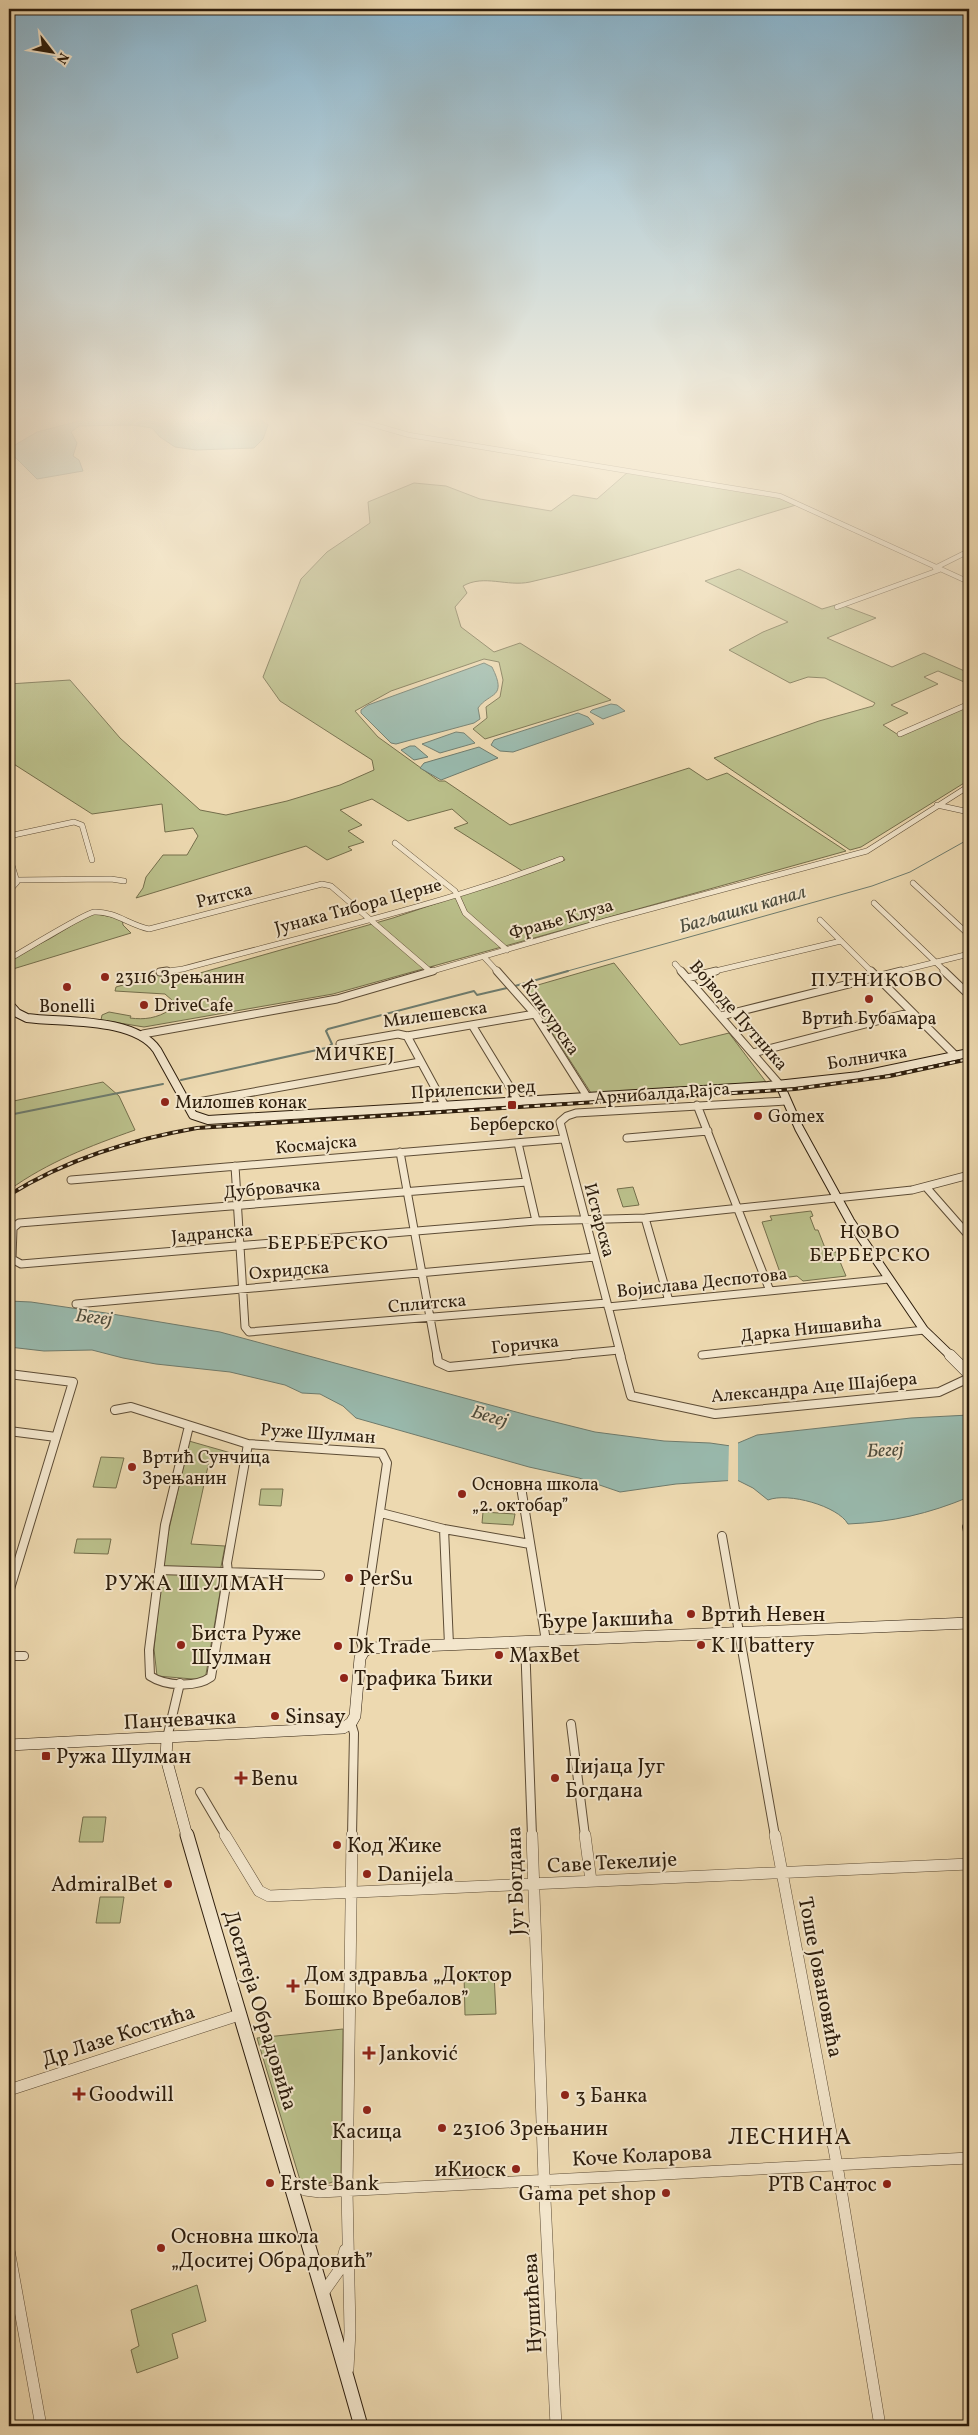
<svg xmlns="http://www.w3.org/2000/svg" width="978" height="2435" viewBox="0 0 978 2435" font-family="Vollkorn,serif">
<rect width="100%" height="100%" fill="#edd9b0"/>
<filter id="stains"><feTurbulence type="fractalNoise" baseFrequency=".004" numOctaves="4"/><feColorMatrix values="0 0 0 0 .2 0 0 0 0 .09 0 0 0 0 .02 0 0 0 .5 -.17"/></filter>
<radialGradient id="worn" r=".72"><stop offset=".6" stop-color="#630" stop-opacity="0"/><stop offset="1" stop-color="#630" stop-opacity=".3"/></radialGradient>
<path fill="#babf8a" stroke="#746e4b" d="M628 472 777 496 796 505C708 531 620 562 530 582 507 587 484 574 463 586L467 593 455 607 461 627 494 652 520 643 611 700 485 739 473 729 487 718 486 707 500 697 503 680 499 662 484 659 391 691 355 711 378 737 439 781H445L510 825 689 768 707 780 727 773 846 851 333 994 144 1027 101 1020 102 1015 109 1012 131 1016 130 1018C145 1020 157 1018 170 1010L173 1001 165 994 115 991 116 987 165 973 172 981 393 918 565 860 563 857 524 872 454 828 468 823 452 809 408 821 372 799 340 810 362 825 348 831 364 842 348 847 352 850 327 860 306 846 136 898 143 888 146 877 163 855H187L198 836 193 828 165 832 162 804 92 814 9 761V684L70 680 120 738 200 810 226 815 287 801 340 785 374 770 372 760 280 701 263 677 301 579 327 552 370 523 368 502 414 483 446 486 480 499 551 511 573 495 597 499Z
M739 569 822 609 839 604 876 618 827 638 892 667 924 653 969 673V684L938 671 924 677 938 684 891 705 908 713 883 725 900 736 969 706V780L861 847 850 850 714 758 819 721 873 706 875 703 825 678 808 677 790 683 729 650 763 632 788 622 705 581Z
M92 913 122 919 123 925 131 933 13 969 9 967V960L51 938Z
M614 963 680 1045 729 1033 766 1082 591 1093 524 989Z
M103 1082 119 1096 135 1130C90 1146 48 1162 9 1190V1102Z
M633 1187 639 1205 623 1207 617 1189Z
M811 1211 813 1216 810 1217 815 1230H818L827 1253 836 1252 846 1276 803 1281 797 1276 782 1278 762 1222 772 1220 770 1216Z
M189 1441 238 1455 237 1458 210 1457 191 1544 225 1546 220 1572 160 1569Z
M101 1457 124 1458 116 1488 93 1487Z
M261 1489H283L281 1506 259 1505Z
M483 1512 515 1514 513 1525 482 1523Z
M77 1539H111L108 1554 74 1553Z
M162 1572 223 1575 205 1680 157 1676 154 1649Z
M83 1817H106L103 1842H79Z
M100 1897H124L120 1923H96Z
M494 1973 496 2014 465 2015 464 1974Z
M343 2029 341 2177C328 2187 314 2186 300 2180L257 2038Z
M197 2285 206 2321 172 2334 178 2358 137 2373 131 2350 139 2346 131 2310Z"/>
<path fill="#99baae" stroke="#6e7b6d" d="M87 419H260L268 425 263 439 254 448 196 450 175 447 160 437 152 428 132 425 79 426 71 432 77 443 73 456 79 460 83 471 37 479 9 451V445H15L37 432Z
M484 663 492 667C508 699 489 692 478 708L480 719 474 723 396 744 391 743 361 713V710L368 705Z
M611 704 617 705 625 711 603 719 590 712 592 710Z
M578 713 588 717 594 724 513 752 500 751 491 745 494 740Z
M456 732 464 733 475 743 440 753 422 744Z
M410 746H415L428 757 414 760 401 750Z
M479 747 498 758 441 780 420 768 424 763Z
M9 1301 31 1302 106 1313 220 1332 531 1416 595 1432 664 1441 710 1443 731 1446 757 1435 911 1418 969 1415V1497C928 1514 893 1522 848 1524 838 1506 788 1492 768 1500L753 1488 737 1480 676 1484 620 1492 579 1478 529 1467 356 1418 343 1406 320 1394 302 1393 285 1385 230 1372 156 1364 123 1358 92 1350 44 1351 9 1347Z"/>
<path fill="#edd9b0" d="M738 1440V1484L728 1483 729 1443Z"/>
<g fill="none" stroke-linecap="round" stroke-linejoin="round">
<path stroke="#6e7b6d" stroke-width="1" d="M564 972 872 886 910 872 969 839"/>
<path stroke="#6e7b6d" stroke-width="2" d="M515 986 568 971
M181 1080 326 1048 332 1044 326 1031 328 1029 474 991 477 995 507 988
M9 1115 163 1084"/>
<g stroke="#5d4c35" stroke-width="5.5">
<path id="street-far4" d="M353 419 409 435 780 496 969 582
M935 568 969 551
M837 607 939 570"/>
</g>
<g stroke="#5d4c35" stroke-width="6">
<path id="street-far3" d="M900 734 969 704
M937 805 969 812
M9 836 74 822 82 825 92 860
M395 843 455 891 465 913 507 950
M9 855 17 882 9 891
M17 880 111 879 124 881
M913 883 969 935
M874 903 946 972
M820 920 872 972
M484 957 498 972
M9 959C22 952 85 913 94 912 114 911 130 925 149 929L322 884 331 886 431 972
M675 964 682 972
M160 972 183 969C308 935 440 906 561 859
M429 972 605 921 867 851 969 786
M711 972 841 941
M896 972 969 954"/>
</g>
<g stroke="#5d4c35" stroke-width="9">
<path id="street-far2" d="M497 971 535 1014 588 1098
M681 971 780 1085
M871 971 956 1056
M944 971 969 995
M160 972 167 971
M687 978 716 971
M721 1016 901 971
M472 1025 519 1102
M143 1034 337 999 433 971
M407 1036 445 1106
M340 1044 398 1034 407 1036 535 1014
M753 1053 912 1012
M187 1104 420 1062
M697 1105 770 1291
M627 1138 708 1131
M518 1143 536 1221
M400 1152 437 1356
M235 1166 245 1327 249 1332 607 1303
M71 1180 563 1139
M527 1182 19 1223 13 1228 12 1259 21 1264 536 1221 645 1218 912 1190 969 1175
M926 1187 969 1236
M645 1218 669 1301
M76 1304 595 1257
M608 1307 889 1279
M702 1355 924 1330
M557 1356 619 1350
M621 1356 560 1122 567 1116 576 1113 786 1101"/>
</g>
<g stroke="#5d4c35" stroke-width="10">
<path id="street-far1" d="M437 1355 438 1362 449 1367 569 1355
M620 1355 631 1396 715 1414 939 1392 969 1378
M9 1374 73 1382 9 1592
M115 1410 131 1407 248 1444
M189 1426 165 1525 149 1650 150 1676C165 1686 196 1688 211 1677L228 1573 227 1563 248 1444 382 1453 387 1463 361 1642 364 1651
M9 1431 56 1437
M521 1487 546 1641
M381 1513 444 1529 530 1544
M969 1525 967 1527 969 1535
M444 1529 449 1645
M722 1536 775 1836
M159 1570 320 1575
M525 1641 532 1836
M9 1656H24
M351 1723 354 1733 352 1836
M571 1724 585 1836
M167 1738 180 1683
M200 1792 226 1836"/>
</g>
<g stroke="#5d4c35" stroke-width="12">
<path id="street" d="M225 1835 259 1891 269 1896 969 1864
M532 1835 544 2179 556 2426
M585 1835 591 1881
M775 1835 837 2165 880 2426
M9 2090 239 2015
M291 2181 305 2190 320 2192 969 2158
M9 2250 41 2426
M323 2293 340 2269 345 2250
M348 2369 350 2331 347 2190 352 1835"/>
</g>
<g stroke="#2d1d0c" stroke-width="10">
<path id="secondary-far2" d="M9 1004 17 1013 27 1018C64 1023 134 1017 157 1050L193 1115 208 1120 768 1086 859 1076 969 1053
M780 1085 799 1128 850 1221 924 1330 951 1356"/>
</g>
<g stroke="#2d1d0c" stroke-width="12">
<path id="secondary-far1" d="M950 1355 969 1374
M167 1738 166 1758 187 1836
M9 1745 343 1728 351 1723 355 1716 360 1658 364 1651 371 1648 969 1623"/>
</g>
<g stroke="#2d1d0c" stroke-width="15">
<path id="secondary" d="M187 1835C244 2032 305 2228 361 2426"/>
</g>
<use href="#street-far4" stroke="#f3e6cc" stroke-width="4.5"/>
<use href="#street-far3" stroke="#f3e6cc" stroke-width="5"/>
<use href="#street-far2" stroke="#f3e6cc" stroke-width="7"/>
<use href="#street-far1" stroke="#f3e6cc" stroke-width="8"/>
<use href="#street" stroke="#f3e6cc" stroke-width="11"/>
<use href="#secondary-far2" stroke="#f3e6cc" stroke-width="8"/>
<use href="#secondary-far1" stroke="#f3e6cc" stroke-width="11"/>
<use href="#secondary" stroke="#f3e6cc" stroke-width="13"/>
<g stroke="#2d1d0c" stroke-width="4">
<path id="rail" d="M9 1195C67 1159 130 1140 197 1128L795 1089 890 1076 969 1059"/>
</g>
<use href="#rail" stroke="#f3e6cc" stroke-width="2" stroke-dasharray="5.5" stroke-linecap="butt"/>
</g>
<linearGradient id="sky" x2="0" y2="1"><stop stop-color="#88b6d1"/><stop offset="0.55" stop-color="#f7eedb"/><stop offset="1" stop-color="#f7eedb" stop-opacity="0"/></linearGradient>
<rect width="978" height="760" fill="url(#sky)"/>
<g fill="#8f2418" stroke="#f3e6cc" stroke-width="2">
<circle cx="105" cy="977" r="5"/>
<circle cx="67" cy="987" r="5"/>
<circle cx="869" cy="999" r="5"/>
<circle cx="144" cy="1005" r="5"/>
<circle cx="165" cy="1102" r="5"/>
<rect x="507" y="1100" width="10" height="10" rx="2.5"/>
<circle cx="758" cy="1116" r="5"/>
<circle cx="132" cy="1467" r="5"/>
<circle cx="462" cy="1494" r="5"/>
<circle cx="349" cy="1578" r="5"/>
<circle cx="691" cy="1614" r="5"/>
<circle cx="181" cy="1645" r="5"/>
<circle cx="701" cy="1645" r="5"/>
<circle cx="338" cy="1646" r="5"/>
<circle cx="499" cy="1655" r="5"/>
<circle cx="344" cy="1678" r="5"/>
<circle cx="275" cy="1716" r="5"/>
<rect x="41" y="1751" width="10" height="10" rx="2.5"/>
<path d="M238.5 1770.5h5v5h5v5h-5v5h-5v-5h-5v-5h5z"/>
<circle cx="555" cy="1778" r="5"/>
<circle cx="337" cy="1845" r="5"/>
<circle cx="367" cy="1874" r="5"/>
<circle cx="168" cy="1884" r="5"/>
<path d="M290.5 1978.5h5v5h5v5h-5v5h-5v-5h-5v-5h5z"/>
<path d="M366.5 2045.5h5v5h5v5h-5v5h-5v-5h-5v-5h5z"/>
<path d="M76.5 2086.5h5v5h5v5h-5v5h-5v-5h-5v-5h5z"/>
<circle cx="565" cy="2095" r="5"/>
<circle cx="367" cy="2110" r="5"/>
<circle cx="442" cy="2128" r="5"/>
<circle cx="516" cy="2169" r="5"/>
<circle cx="270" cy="2183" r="5"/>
<circle cx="887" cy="2184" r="5"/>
<circle cx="666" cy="2193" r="5"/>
<circle cx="161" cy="2248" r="5"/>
</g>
<g text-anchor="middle" stroke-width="4" stroke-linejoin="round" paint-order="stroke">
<g font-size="18" fill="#2d1d0c" stroke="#f3e6cc">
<text transform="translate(224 895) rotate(-14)" y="6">Ритска</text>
<text transform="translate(358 906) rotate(-15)" y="6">Јунака Тибора Церне</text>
<text transform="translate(561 919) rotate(-16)" y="6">Фрање Клуза</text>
<text transform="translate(435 1014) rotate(-8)" y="6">Милешевска</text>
<text transform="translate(739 1015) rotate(49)" y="6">Војводе Путника</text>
<text transform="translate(551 1017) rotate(55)" y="6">Клисурска</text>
<text transform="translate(867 1057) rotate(-9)" y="6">Болничка</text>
<text transform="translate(473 1089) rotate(-3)" y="6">Прилепски ред</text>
<text transform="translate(662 1093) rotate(-4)" y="6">Арчибалда Рајса</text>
<text transform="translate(316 1144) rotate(-5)" y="6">Космајска</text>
<text transform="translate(272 1188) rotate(-5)" y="6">Дубровачка</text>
<text transform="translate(600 1220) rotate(75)" y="6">Истарска</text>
<text transform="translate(212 1233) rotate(-5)" y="6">Јадранска</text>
<text transform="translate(289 1270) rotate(-5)" y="6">Охридска</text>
<text transform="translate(702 1282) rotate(-6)" y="6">Војислава Деспотова</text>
<text transform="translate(427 1303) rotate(-5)" y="6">Сплитска</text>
<text transform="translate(811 1328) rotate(-6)" y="6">Дарка Нишавића</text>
<text transform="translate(525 1344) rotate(-6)" y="6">Горичка</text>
<text transform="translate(814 1387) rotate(-5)" y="6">Александра Аце Шајбера</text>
<text transform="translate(318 1433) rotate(4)" y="6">Руже Шулман</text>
</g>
<g font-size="18" fill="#2d1d0c" stroke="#f3e6cc" text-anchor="start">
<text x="115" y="983">23116 Зрењанин</text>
<text x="154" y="1011">DriveCafe</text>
<text x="67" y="1012" text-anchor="middle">Bonelli</text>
<text x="869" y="1024" text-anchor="middle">Вртић Бубамара</text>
<text x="175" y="1108">Милошев конак</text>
<text x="768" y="1122">Gomex</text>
<text x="512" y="1130" text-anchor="middle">Берберско</text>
<text x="142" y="1463">Вртић Сунчица<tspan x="142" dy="21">Зрењанин</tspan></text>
<text x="472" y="1490">Основна школа<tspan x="472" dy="21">„2. октобар”</tspan></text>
</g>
<g font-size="19" font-style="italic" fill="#4d4c3d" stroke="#f3e6cc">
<text transform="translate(742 908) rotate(-16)" y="7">Багљашки канал</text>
<text transform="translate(94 1316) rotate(6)" y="7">Бегеј</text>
<text transform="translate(490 1415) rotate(16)" y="7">Бегеј</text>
<text transform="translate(885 1449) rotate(-2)" y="7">Бегеј</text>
</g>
<g font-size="19" letter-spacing="1" fill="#2d1d0c" stroke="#f3e6cc">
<text x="355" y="1060">МИЧКЕЈ</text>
</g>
<g font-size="20" letter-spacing="1" fill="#2d1d0c" stroke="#f3e6cc">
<text x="877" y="986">ПУТНИКОВО</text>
<text x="870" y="1238">НОВО<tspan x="870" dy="23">БЕРБЕРСКО</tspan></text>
<text x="328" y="1249">БЕРБЕРСКО</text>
</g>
<g font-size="21" fill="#2d1d0c" stroke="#f3e6cc" text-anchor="start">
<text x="359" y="1585">PerSu</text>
<text x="701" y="1621">Вртић Невен</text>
<text x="191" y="1640">Биста Руже<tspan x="191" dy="24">Шулман</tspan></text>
<text x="711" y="1652">K II battery</text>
<text x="348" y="1653">Dk Trade</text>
<text x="509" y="1662">MaxBet</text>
<text x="354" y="1685">Трафика Ђики</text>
<text x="285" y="1723">Sinsay</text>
<text x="56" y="1763">Ружа Шулман</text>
<text x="565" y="1773">Пијаца Југ<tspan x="565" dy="24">Богдана</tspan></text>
<text x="251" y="1785">Benu</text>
<text x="347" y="1852">Код Жике</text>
<text x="377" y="1881">Danijela</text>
<text x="158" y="1891" text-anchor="end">AdmiralBet</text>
<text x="304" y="1981">Дом здравља „Доктор<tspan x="304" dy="24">Бошко Вребалов”</tspan></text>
<text x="379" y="2060">Janković</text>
<text x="89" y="2101">Goodwill</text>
<text x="575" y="2102">3 Банка</text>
<text x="452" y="2135">23106 Зрењанин</text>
<text x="367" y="2138" text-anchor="middle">Касица</text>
<text x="506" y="2176" text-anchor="end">иКиоск</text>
<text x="280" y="2190">Erste Bank</text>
<text x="877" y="2191" text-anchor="end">РТВ Сантос</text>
<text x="656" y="2200" text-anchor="end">Gama pet shop</text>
<text x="171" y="2243">Основна школа<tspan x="171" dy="24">„Доситеј Обрадовић”</tspan></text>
</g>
<g font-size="21" fill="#2d1d0c" stroke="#f3e6cc">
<text transform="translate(606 1619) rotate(-2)" y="7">Ђуре Јакшића</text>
<text transform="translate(180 1719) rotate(-3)" y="7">Панчевачка</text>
<text transform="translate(612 1862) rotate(-3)" y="7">Саве Текелије</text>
<text transform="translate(515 1881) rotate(-92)" y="7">Југ Богдана</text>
<text transform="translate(821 1977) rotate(79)" y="7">Тоше Јовановића</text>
<text transform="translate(261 2010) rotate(73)" y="7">Доситеја Обрадовића</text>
<text transform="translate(118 2035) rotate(-18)" y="7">Др Лазе Костића</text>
<text transform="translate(642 2155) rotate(-3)" y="7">Коче Коларова</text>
<text transform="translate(532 2303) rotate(-93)" y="7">Нушићева</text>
</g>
<g font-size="22" letter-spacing="1" fill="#2d1d0c" stroke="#f3e6cc">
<text x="195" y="1590">РУЖА ШУЛМАН</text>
</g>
<g font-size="24" letter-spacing="1" fill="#2d1d0c" stroke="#f3e6cc">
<text x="790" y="2144">ЛЕСНИНА</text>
</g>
</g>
<rect width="978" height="2435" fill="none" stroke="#edd9b0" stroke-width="30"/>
<rect x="10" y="10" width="958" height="2415" fill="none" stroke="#2d1d0c" stroke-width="2.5"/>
<rect x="15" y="15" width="948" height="2405" fill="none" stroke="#2d1d0c"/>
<g transform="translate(52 52) rotate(121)" stroke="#f3e6cc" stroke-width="4" paint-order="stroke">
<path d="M0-4L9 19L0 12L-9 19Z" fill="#2d1d0c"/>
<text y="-8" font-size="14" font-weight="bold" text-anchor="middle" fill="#2d1d0c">N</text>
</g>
<rect width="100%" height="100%" filter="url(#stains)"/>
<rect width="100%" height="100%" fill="url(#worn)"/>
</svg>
